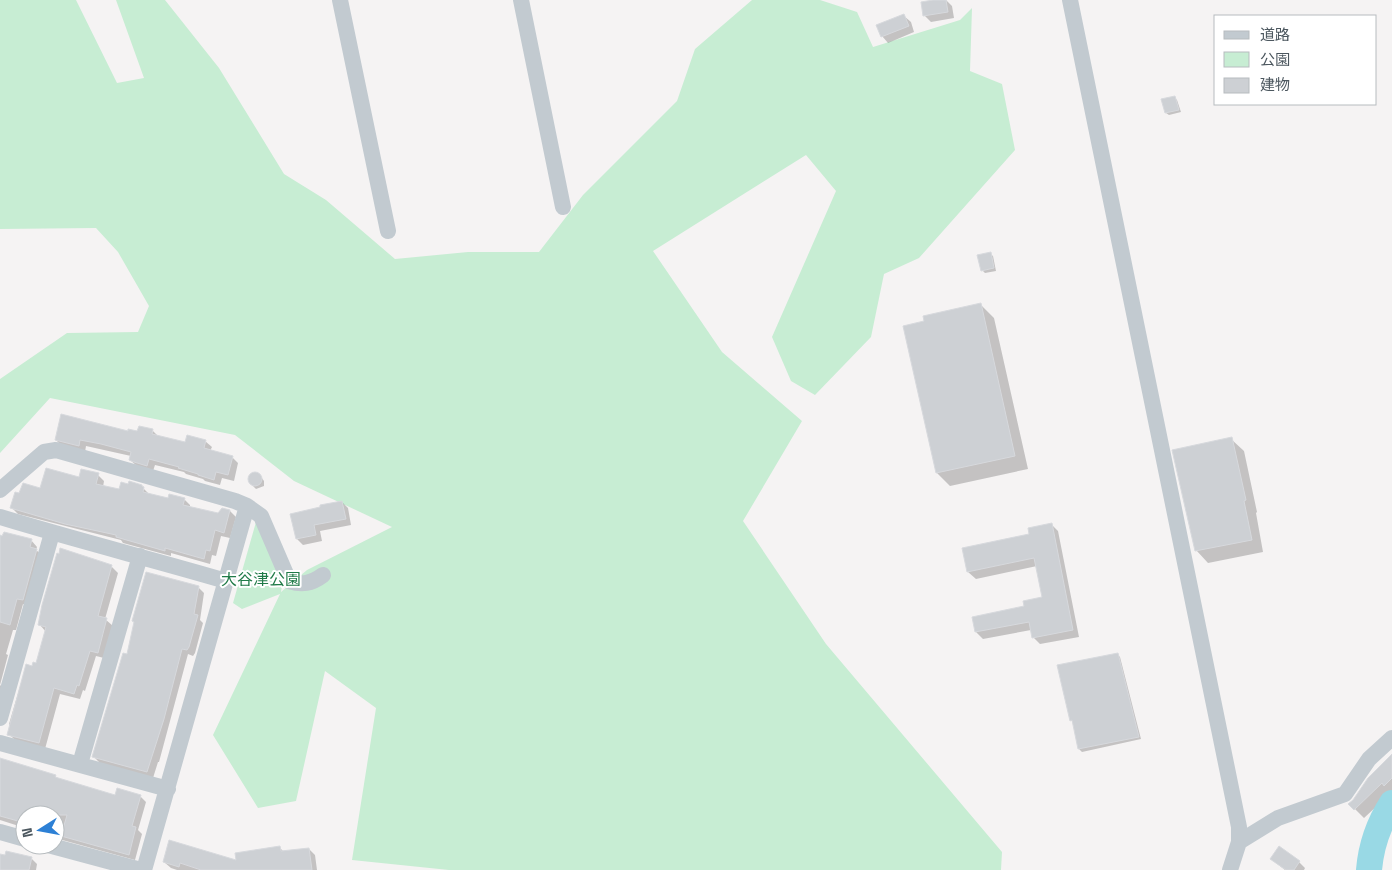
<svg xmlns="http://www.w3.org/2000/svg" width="1392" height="870" viewBox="0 0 1392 870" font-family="'Space Grotesk','Noto Sans JP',sans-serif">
<rect width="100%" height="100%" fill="#f5f3f3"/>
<path fill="#c7edd3" d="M0 0H76L117 83 144 78 116 0H165L219 68 284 174 326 200 395 259 468 252H539L583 195 677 101 695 49 752 0H820L857 12 873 47 960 20 972 8 970 71 1002 84 1015 150 919 258 884 274 871 337 815 395 791 381 772 337 836 191 806 155 653 251 722 352 802 421 743 521 826 644 1002 852 1001 870H449L352 860 376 708 325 671 296 801 258 808 213 735 280 594 242 609 233 603 256 522 283 580 281 592 307 570 392 527 294 481 235 435 50 398 0 453V379L67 333 138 332 149 306 118 252 96 228 0 229Z"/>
<path fill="#0003" d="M940 0H946L952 6 954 18 931 22 924 15Z
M904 16 911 22 914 32 888 43 882 36Z
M1174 97 1177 100 1181 112 1169 115 1166 113Z
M990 254 993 256 996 271 985 273 982 270Z
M981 305 994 318 1028 469 950 486 937 473 925 322Z
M152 430 159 437 186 444 205 441 212 447 210 451 232 457 238 463 234 481 222 478 220 485 205 481 203 479 186 474 184 472 155 465 153 471 137 466 130 460 131 456 86 446 85 452 62 446 56 440Z
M1231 439 1244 451 1257 512 1256 513 1263 552 1208 563 1196 550Z
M253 474H258L261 477 264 481V486L256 489 253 486 250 482 249 477Z
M98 475 104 481 103 487 120 491 141 486 149 494 169 500 184 499 190 505V508L218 515 230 511 236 517 230 538 221 536 216 556 212 555 210 564 171 553V556L123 543 121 540 18 514 12 508 20 495Z
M342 502 348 508 351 525 320 531 322 541 303 545 297 539Z
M1051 524 1058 531 1079 637 1040 644 1033 637 1031 630 983 639 976 632 973 618 1025 607 1044 598 1037 566 976 579 968 572Z
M0 536 31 540 37 547 36 550 43 556 29 606 23 604 16 630H13L6 654 8 655 0 685 5 690 0 710Z
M111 566 118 573 105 619 113 626 104 658 96 656 85 691 83 690 80 699 60 694 45 749 15 740 9 734 11 726 9 724 26 666 32 667 37 665 46 632 40 625Z
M198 587 204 593 200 620 203 623 195 653 193 656 188 654 159 762H158L153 778 100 763 94 757 128 655Z
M1117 654 1120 657 1141 739 1082 752 1079 749 1074 723 1071 720Z
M1392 756V792L1364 818 1350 804 1354 801Z
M0 760 55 776 60 780 116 796H140L146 802 138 830 142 834 135 860 55 838V815H25V828L0 820Z
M280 848 284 852 309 849 315 855 317 870H239Z
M208 853 212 870H177L171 868 164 862Z
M0 855 31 858 37 864 36 870H0Z
M1271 859 1299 862 1305 868 1304 870H1285Z"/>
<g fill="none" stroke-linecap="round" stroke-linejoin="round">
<path stroke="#99d9e5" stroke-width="26" d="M1369 870C1371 846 1379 823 1392 803"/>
</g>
<path fill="#cdd0d4" stroke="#d7d9dd" d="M933 0H946L948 12 923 16 921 2Z
M904 14 909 26 881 37 876 25Z
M1175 96 1179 110 1165 113 1161 99Z
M991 252 994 268 981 271 977 255Z
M981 303 1015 456 936 473 903 326 924 321 923 316Z
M61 414 128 431V429L137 431 139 426 153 429 152 434 185 442 187 435 206 440 204 448 233 456 228 475 216 472 214 480 198 475V474L178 468 179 467 149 459 147 466 134 462 129 460 131 452 101 444 80 440 79 446 55 440Z
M1232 437 1246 500 1244 501 1252 540 1195 551 1172 450Z
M46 468 79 477 81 469 99 473 96 484 119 489 121 482 128 484 129 481 142 485V486L144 487 143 492 168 498 169 494 185 498 183 505 218 513 222 508 230 510 224 533 215 530 210 551 206 550 204 559 165 548V551L116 537V535L65 524 10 508 15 492 19 493 23 483 40 488Z
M248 479a7 7 0 1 1 14 0a7 7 0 1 1-14 0Z
M342 501 346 519 314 525 316 535 296 539 290 514 320 507V505Z
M1052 523 1073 630 1032 638 1029 622 975 632 972 617 1024 606 1023 601 1042 597 1034 558 967 572 962 548 1029 534 1028 528Z
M4 532 32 539 30 547 37 549 23 600 17 599 10 625 0 622V535L2 536Z
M60 548 112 565 98 616 107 618 98 653 90 651 79 686 77 685 74 694 54 688 39 743 7 735 26 664 32 666 33 662 36 663 46 627 38 625 42 605 57 553 59 554Z
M146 572 199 586 194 614 198 615 189 647 187 650 182 649 164 719 147 772 92 757 123 653 127 654 134 622 132 621Z
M1118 653 1139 737 1078 749 1072 720 1070 721 1057 665Z
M1392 754V778L1384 786 1382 783 1354 810 1348 804 1353 800 1368 778Z
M0 758 56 775 55 777 115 795 117 788 141 795 132 826 136 827 129 855 61 836 67 815H25V823L0 816Z
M169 840 236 860 235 853 280 846 281 851 309 848 312 870H201L180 863 179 867 163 862Z
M1279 846 1300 861 1294 870H1286L1270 859Z
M6 851 32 857 29 870H0V854L5 855Z"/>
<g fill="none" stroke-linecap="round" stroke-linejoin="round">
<path stroke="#c2cad0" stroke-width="16" d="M340 0 388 231
M521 0 563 207
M1070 0 1239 827V842L1230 870
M0 490 44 452 56 450 235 501 247 506 144 870
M247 506 261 516 289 581C302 585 311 584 323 575
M0 517C75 540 151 559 226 581
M0 718 52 533
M0 743 168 789
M80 764 140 556
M0 832 25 839
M1239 842 1278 818 1345 794 1369 759 1392 738
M48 845 141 870"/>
</g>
<g text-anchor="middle" stroke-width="4" stroke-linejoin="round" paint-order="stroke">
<g font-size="16" fill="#217b49" stroke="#fff">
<text x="261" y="585">大谷津公園</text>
</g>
</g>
<rect x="1214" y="15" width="162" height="90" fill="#ffffff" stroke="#b7bcbf"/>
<rect x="1224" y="31" width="25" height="8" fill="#c2cad0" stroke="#b7bcbf"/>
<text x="1260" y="40" font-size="15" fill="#4c575f">道路</text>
<rect x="1224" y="52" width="25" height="15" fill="#c7edd3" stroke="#b7bcbf"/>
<text x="1260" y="65" font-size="15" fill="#4c575f">公園</text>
<rect x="1224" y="78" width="25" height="15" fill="#cdd0d4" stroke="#b7bcbf"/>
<text x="1260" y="90" font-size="15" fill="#4c575f">建物</text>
<g transform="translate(40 830) rotate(259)"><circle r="24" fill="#ffffff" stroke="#b7bcbf"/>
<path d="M0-4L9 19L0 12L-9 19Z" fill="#2d80d5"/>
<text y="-8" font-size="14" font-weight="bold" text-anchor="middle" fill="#4c575f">N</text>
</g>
</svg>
